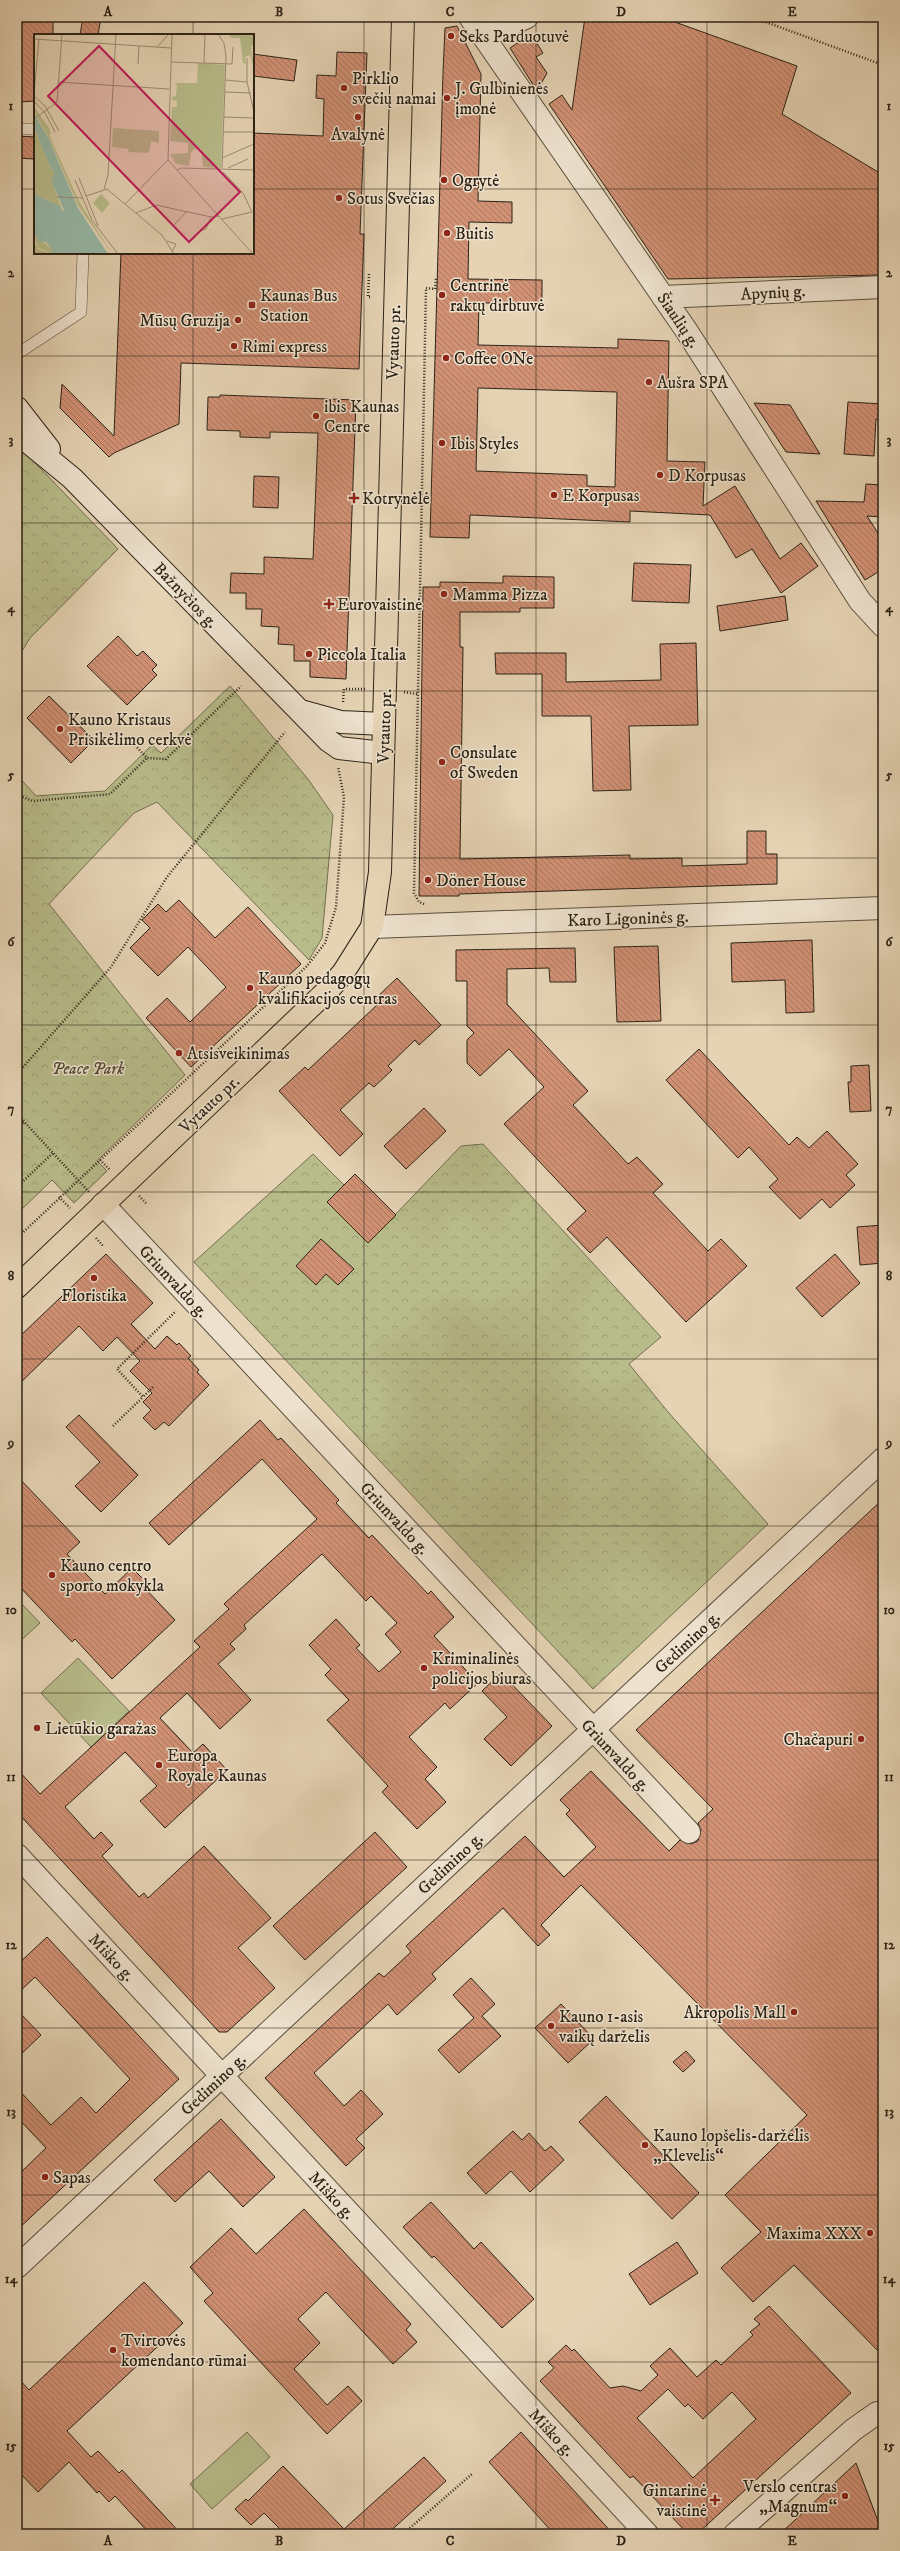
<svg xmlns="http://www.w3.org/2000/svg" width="900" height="2551" viewBox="0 0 900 2551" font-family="'IM FELL DW Pica',serif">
<defs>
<pattern id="forest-crowns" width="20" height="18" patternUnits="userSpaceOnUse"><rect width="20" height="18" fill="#b8bb8a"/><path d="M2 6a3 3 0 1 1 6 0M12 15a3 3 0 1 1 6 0" fill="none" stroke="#9ea076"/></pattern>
<pattern id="building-back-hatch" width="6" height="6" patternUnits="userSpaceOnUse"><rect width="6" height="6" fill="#d19175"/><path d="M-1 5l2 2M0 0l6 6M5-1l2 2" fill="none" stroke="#aa765f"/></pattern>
</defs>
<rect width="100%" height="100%" fill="#e5d3b4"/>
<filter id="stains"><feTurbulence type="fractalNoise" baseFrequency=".005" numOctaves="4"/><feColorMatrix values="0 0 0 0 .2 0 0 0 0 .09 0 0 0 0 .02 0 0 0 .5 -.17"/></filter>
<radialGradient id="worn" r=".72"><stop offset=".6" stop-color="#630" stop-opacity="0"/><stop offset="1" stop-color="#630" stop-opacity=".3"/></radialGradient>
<path fill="url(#forest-crowns)" stroke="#726f50" d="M17 444 118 549 30 638 17 659Z
M230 686 308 779 333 815 322 938 309 960 157 802 134 813 49 904 185 1075 97 1161 107 1171 74 1203 52 1180 17 1214V775L36 796 105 791 152 745 161 753Z
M483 1144 661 1337 629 1364 668 1412 768 1524 593 1689 194 1262 313 1154 344 1185 327 1202 368 1243 461 1146Z"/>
<path fill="#b8bb8a" stroke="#726f50" d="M17 1599 40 1623 17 1644Z
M78 1658 129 1711 91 1747 41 1693Z
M247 2432 270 2457 212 2509 190 2484Z"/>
<path fill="url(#building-back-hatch)" stroke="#2c2316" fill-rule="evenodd" d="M17 17H53V35H35V101L17 102Z
M83 17H101L98 35H80Z
M585 17H661L797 66 782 114 883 175V266L879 275 668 279 549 104 562 95 572 110Z
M457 26 481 74 478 201 512 202V223L469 222 468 279 542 280V303H479L478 345 618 348V339L669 341 667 461 705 462 703 506 735 486 780 559 801 543 818 566 781 593 752 549 736 558 710 515 630 511V522L470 515 469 538 430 537 443 73 445 28ZM478 388 617 392 615 487 587 486V475L476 471Z
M531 34 543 53 536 57 547 73 537 91 510 48Z
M337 52 367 53 360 234H364L359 369 181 363 179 424 114 453 109 457 60 408 62 384 114 436 121 253H253V133L323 136 324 99 316 98 317 75 336 76Z
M253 54 297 60 294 81 253 76Z
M17 136 35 137V159L17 158Z
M220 395 356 400 346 679 310 677V661H294V645L278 644 279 627 261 626 262 609H246V593H230L231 573 264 574V557L313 559 318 433 270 432V438L240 437V431L207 430 208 397H220Z
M848 402 883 404V420L876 419 874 456 844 454Z
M754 403 790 405 820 454 786 452Z
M254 476 279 477 278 508 253 507Z
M866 484 883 485V517L867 516 883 541V569L865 580 816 501 864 502Z
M634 563 691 565 689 603 632 601Z
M503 576 554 577V608H520V612H460V647H463L460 859 630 855V859L682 858V866L747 864V831H766V854H777V884L459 894V896H419L423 587H440V582L503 583Z
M785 596 788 620 720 631 717 606Z
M118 636 137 656 143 651 157 665 152 670 157 675 127 705 87 666Z
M696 643 698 725 629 726 631 790 593 791 591 716H542V674H496L495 653H566V682L661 680 660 644Z
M49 696 94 740 71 763 27 718Z
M179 900 215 938 248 907 301 964 191 1067 146 1018 167 998 190 1022 226 987 188 947 158 976 130 948 150 928 142 920 158 904 166 912Z
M812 940 814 1012 786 1013 785 980 732 982 731 943Z
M658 946 661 1021 617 1022 614 947Z
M575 948 576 982H550L549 968 507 969V1004L588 1091 573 1105 628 1164 637 1157 663 1184 653 1193 708 1251 721 1239 747 1266 686 1322 607 1237 590 1253 567 1229 586 1211 504 1124 544 1087 509 1049 480 1076 467 1063V1040L474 1033 467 1026V981H456V950Z
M397 978 441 1025 419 1045 415 1040 388 1066 392 1070 374 1087 369 1083 340 1110 363 1134 340 1156 279 1091 305 1067 308 1070 378 1004 374 1000Z
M699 1049 789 1145 797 1137 809 1148 827 1131 858 1164 846 1175 855 1185 830 1208 822 1199 800 1219 769 1187 778 1179 749 1147 738 1158 666 1080Z
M869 1065 871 1111 850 1112 848 1082H851V1066Z
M424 1108 446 1131 406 1169 384 1146Z
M355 1174 396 1215 368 1243 327 1202Z
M883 1225V1263L860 1265 857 1227Z
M321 1239 354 1269 338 1285 326 1274 316 1285 296 1266Z
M106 1254 153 1303 131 1324 155 1349 167 1336 177 1345 179 1343 191 1356 188 1358 199 1370 197 1372 209 1385 169 1426 164 1422 155 1430 143 1418 151 1410 143 1402 152 1393 130 1371 140 1361 117 1337 103 1351 79 1326 17 1386V1339Z
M835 1254 860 1283 822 1317 796 1288Z
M79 1415 138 1475 101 1512 75 1486 100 1462 66 1427Z
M260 1420 278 1440 281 1438 339 1500 336 1503 369 1538 372 1535 428 1594 431 1591 454 1617 434 1636 478 1683 450 1709 445 1703 409 1737 437 1767 425 1779 446 1802 417 1829 382 1792 388 1786 327 1720 349 1700 325 1675 331 1669 309 1645 336 1619 360 1645 356 1648 379 1672 401 1652 385 1634 397 1623 371 1596 366 1601 322 1554 244 1625 246 1629 230 1644 235 1649 218 1664 251 1700 220 1729 187 1693 160 1718 193 1753 203 1744 227 1770 165 1828 140 1801 157 1786 125 1752 65 1807 94 1839 101 1832 113 1845 102 1856 139 1897 144 1893 148 1898 204 1846 271 1918 238 1948 275 1988 227 2032H219L17 1812V1769L40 1794 200 1647 194 1641 229 1609 224 1604 317 1519 262 1459 169 1545 149 1523Z
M17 1476 80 1542 67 1554 105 1594 132 1568 145 1581 141 1584 175 1620 112 1679 75 1639 72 1642 17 1584Z
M883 1499V2356L794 2265 753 2302 721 2268 761 2232 725 2195 807 2115 581 1885 541 1925 550 1935 538 1946 503 1908 432 1974 436 1979 397 2015 388 2004 314 2073 344 2106 361 2090 383 2114 356 2139 365 2148 346 2166 265 2078 379 1973 384 1977 411 1952 406 1946 525 1836 564 1877 596 1847 566 1814 570 1810 560 1800 591 1771 669 1851 680 1840 691 1844 698 1841 701 1830 698 1823 713 1809 636 1730Z
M501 1673 552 1726 511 1766 484 1739 507 1717 482 1691Z
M375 1832 407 1867 305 1960 273 1926Z
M47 1937 179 2079 17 2230V2176L46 2148 17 2117V2088L51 2125 81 2097 96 2113 130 2079 35 1977 17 1994V1965Z
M471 1978 495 2004 482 2016 501 2036 459 2073 438 2050 474 2018 453 1995Z
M561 2004 594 2039 568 2063 535 2028Z
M17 2010 41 2035 17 2058Z
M686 2051 695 2061 683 2072 673 2062Z
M606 2096 699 2193 672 2219 579 2122Z
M221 2119 275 2177 243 2207 209 2171 175 2202 154 2180Z
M513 2131 522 2140 529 2133 545 2151 551 2146 564 2160 530 2192 511 2171 486 2194 467 2173Z
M431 2202 474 2249 481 2242 534 2299 502 2328 434 2256 432 2258 403 2227Z
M304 2209 411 2324 406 2330 417 2342 393 2364 326 2292 298 2319 320 2343 294 2369 327 2405 348 2386 362 2401 327 2434 204 2301 213 2293 190 2267 231 2228 256 2254Z
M677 2242 698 2273 650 2305 629 2274Z
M144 2282 183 2323 67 2431 91 2457 98 2451 119 2473 122 2470 181 2534H150L115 2496 109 2502 99 2491 97 2493 69 2462 38 2492 17 2470V2377L29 2390Z
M769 2306 851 2393 697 2534H688L633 2476 630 2478 540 2381 554 2368 548 2362 566 2345 572 2351 574 2349 610 2388 623 2386 641 2391 658 2375 650 2366 670 2348 697 2377 716 2360 721 2365 753 2335 750 2332 760 2324 754 2319ZM668 2389 685 2407 688 2404 703 2419 732 2392 756 2419 693 2478 637 2418Z
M521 2432 613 2534H554L489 2462Z
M424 2457 446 2481 387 2534H285L264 2513 251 2525 235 2509 246 2499 248 2501 283 2466 344 2529Z
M856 2463 883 2534H780Z"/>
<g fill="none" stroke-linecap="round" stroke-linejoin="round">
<g stroke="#5a4f3e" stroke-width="12">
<path id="lane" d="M17 129H35
M17 354 81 312 83 253"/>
</g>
<g stroke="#5a4f3e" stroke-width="24">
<path id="street" d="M470 17 686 330 860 601 883 626
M485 36 527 17
M663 297 883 287
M372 927 883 908
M103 1204 689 1832
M17 1855 647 2534
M17 2267 883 1459
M735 2534 853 2430 877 2413 883 2412"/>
</g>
<g stroke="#2c2316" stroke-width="24">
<path id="secondary" d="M17 408 49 449
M17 433 72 478 329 741 339 748 383 753
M301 711 341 722 384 724"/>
</g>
<g stroke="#2c2316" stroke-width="24">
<path id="primary" d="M17 1287 329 989 343 973 372 927 380 872 403 17"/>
</g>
<path stroke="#2c2316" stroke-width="2.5" stroke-dasharray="1 2" stroke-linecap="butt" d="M752 17 883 65
M369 274 368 297H370
M404 692 417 694
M343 702 344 689H365
M133 743 147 758 166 759 241 686
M17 795 33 801 110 794 147 758
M424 904 419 902 414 893 426 288 435 289 436 278
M17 1074 111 967 167 877 285 732
M17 1114 89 1192
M17 1130 24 1122
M100 1160 110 1170
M17 1187 54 1152
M139 1196 146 1203
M59 1197 70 1208
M17 1238 307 966 325 943 336 907 344 797 338 767
M96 1238 103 1246
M153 1387 143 1397 117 1369 176 1311
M113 1426 143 1397
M403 2534 472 2474"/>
<use href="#lane" stroke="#eee2ce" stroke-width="11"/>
<use href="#street" stroke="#eee2ce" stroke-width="22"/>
<use href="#secondary" stroke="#eee2ce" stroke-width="22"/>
<use href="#primary" stroke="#e5d3b4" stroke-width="22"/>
</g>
<path fill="none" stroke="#2c2316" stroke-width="1" stroke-opacity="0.55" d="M193 17V35M364 17V2534M536 17V2534M707 17V2534M17 189H35M253 189H883M193 253V2534M17 356H883M17 523H883M17 691H883M17 858H883M17 1025H883M17 1192H883M17 1359H883M17 1526H883M17 1693H883M17 1860H883M17 2028H883M17 2195H883M17 2362H883"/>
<g fill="#8f2418" stroke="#eee2ce" stroke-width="1.5">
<circle cx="451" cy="36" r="4"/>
<circle cx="344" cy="88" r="4"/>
<circle cx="447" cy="98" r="4"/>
<circle cx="358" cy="117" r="4"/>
<circle cx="444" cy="180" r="4"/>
<circle cx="339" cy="198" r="4"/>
<circle cx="447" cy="233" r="4"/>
<circle cx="442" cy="295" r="4"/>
<rect x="248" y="301" width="8" height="8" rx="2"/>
<circle cx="238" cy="320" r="4"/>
<circle cx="234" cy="346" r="4"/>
<circle cx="446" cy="358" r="4"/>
<circle cx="649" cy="382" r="4"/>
<circle cx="316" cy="416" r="4"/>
<circle cx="442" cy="443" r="4"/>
<circle cx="660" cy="475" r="4"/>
<circle cx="554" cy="495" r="4"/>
<path d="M352 492h4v4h4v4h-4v4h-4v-4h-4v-4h4z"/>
<circle cx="444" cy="594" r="4"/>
<path d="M327 598h4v4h4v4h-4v4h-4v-4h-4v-4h4z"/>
<circle cx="309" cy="654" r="4"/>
<circle cx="60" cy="729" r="4"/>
<circle cx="442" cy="762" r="4"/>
<circle cx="428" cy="880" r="4"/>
<circle cx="250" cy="988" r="4"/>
<circle cx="179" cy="1053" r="4"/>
<circle cx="94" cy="1278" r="4"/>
<circle cx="52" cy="1575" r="4"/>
<circle cx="424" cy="1668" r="4"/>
<circle cx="37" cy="1728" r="4"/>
<circle cx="861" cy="1739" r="4"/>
<circle cx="159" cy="1765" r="4"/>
<circle cx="794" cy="2012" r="4"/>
<circle cx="551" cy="2026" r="4"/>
<circle cx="645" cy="2145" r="4"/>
<circle cx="45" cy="2177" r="4"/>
<circle cx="870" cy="2233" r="4"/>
<circle cx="113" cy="2350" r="4"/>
<circle cx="845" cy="2496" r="4"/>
<path d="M713 2494h4v4h4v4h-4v4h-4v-4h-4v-4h4z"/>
</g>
<g text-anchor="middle" stroke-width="3" stroke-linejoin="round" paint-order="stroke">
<g font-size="17" fill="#2c2316" stroke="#eee2ce" text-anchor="start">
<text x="459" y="42">Seks Parduotuvė</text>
<text x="352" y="84">Pirklio<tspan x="352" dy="20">svečių namai</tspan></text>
<text x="455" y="94">J. Gulbinienės<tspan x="455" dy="20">įmonė</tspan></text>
<text x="358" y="140" text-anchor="middle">Avalynė</text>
<text x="452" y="186">Ogrytė</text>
<text x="347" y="204">Sotus Svečias</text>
<text x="455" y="239">Buitis</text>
<text x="450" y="291">Centrinė<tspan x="450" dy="20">raktų dirbtuvė</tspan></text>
<text x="260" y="301">Kaunas Bus<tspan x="260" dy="20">Station</tspan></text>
<text x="230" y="326" text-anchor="end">Mūsų Gruzija</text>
<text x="242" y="352">Rimi express</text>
<text x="454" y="364">Coffee ONe</text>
<text x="657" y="388">Aušra SPA</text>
<text x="324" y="412">ibis Kaunas<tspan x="324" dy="20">Centre</tspan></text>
<text x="450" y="449">Ibis Styles</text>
<text x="668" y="481">D Korpusas</text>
<text x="562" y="501">E Korpusas</text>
<text x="362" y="504">Kotrynėlė</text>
<text x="452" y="600">Mamma Pizza</text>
<text x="337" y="610">Eurovaistinė</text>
<text x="317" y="660">Piccola Italia</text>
<text x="68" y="725">Kauno Kristaus<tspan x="68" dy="20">Prisikėlimo cerkvė</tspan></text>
<text x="450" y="758">Consulate<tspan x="450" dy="20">of Sweden</tspan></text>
<text x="436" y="886">Döner House</text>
<text x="258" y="984">Kauno pedagogų<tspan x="258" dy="20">kvalifikacijos centras</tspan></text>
<text x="187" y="1059">Atsisveikinimas</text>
<text x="94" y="1301" text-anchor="middle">Floristika</text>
<text x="60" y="1571">Kauno centro<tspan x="60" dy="20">sporto mokykla</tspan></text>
<text x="432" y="1664">Kriminalinės<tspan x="432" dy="20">policijos biuras</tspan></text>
<text x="45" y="1734">Lietūkio garažas</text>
<text x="853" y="1745" text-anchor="end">Chačapuri</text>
<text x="167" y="1761">Europa<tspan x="167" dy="20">Royale Kaunas</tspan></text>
<text x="786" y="2018" text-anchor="end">Akropolis Mall</text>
<text x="559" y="2022">Kauno 1-asis<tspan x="559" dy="20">vaikų darželis</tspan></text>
<text x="653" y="2141">Kauno lopšelis-darželis<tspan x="653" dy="20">„Klevelis“</tspan></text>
<text x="53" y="2183">Sapas</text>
<text x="862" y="2239" text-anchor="end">Maxima XXX</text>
<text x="121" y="2346">Tvirtovės<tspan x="121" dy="20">komendanto rūmai</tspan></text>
<text x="837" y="2492" text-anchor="end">Verslo centras<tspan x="837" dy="20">„Magnum“</tspan></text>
<text x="707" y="2496" text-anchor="end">Gintarinė<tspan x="707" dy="20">vaistinė</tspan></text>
</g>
<g font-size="17" fill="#2c2316" stroke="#eee2ce">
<text transform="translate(773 292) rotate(-3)" y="6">Apynių g.</text>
<text transform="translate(679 320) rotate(56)" y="6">Šiaulių g.</text>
<text transform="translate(393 342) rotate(-88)" y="6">Vytauto pr.</text>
<text transform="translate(186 595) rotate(46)" y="6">Bažnyčios g.</text>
<text transform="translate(384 726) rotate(-88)" y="6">Vytauto pr.</text>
<text transform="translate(628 918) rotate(-2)" y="6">Karo Ligoninės g.</text>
<text transform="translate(209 1104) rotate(-43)" y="6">Vytauto pr.</text>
<text transform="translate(174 1281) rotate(47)" y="6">Griunvaldo g.</text>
<text transform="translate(395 1518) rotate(47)" y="6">Griunvaldo g.</text>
<text transform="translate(687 1642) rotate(-43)" y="6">Gedimino g.</text>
<text transform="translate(616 1755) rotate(47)" y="6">Griunvaldo g.</text>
<text transform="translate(450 1863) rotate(-43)" y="6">Gedimino g.</text>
<text transform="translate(112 1957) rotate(47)" y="6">Miško g.</text>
<text transform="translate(213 2084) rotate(-43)" y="6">Gedimino g.</text>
<text transform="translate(332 2195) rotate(47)" y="6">Miško g.</text>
<text transform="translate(552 2432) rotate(47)" y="6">Miško g.</text>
</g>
<g font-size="17" font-style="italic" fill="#4f4933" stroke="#eee2ce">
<text x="88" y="1074">Peace Park</text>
</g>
</g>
<g transform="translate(34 34)">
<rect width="220" height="220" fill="#e5d3b4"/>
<path d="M0 72 15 94 17 100 15 101 45 167 78 220 45 173 13 100 0 79ZM0 200 18 215V220L3 213Z" fill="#b8bb8a"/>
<path d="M194 0H220V11L217 12 220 34 216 21 211 23 212 30 209 29 206 4H197ZM164 29 191 31 187 134 169 133 167 115H160L157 119 155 132 142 130 136 120 154 119V109L136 107 138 73H143V67L138 66V63L142 62 143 51 140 49H163ZM0 93 17 135 21 139 19 151 29 178 26 172 0 160ZM79 94 125 97V109L117 107 115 119 94 118 95 115 78 113ZM67 160 76 169 68 179 59 169ZM0 208 4 215 18 220H0Z" fill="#b8bb8a"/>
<path d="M0 80 14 103 44 174 74 220H18V215L12 208 3 207 4 203 0 200V160L26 172 29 177 30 176 19 151 18 143 21 139 17 135 0 93Z" fill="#97b9a8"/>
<path fill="none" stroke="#9b8d75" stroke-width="1" d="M138 0 134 126 219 220M184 0 190 9 192 22 188 134M0 5 137 14M123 13 135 0M213 24V48L220 78M137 28 198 30 199 13M170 29 171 0M104 30 105 12M191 46 213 48M24 48 135 55M191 58 217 59M0 59 5 5M0 62 11 72 25 97M0 67 11 79 21 98M190 83 220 84M0 85 23 68 28 0M189 98H220M188 124 220 110M194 134 214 125M143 136 147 134 220 136M189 138 209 159 218 178M45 144 64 192M41 146 58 186 84 220M70 155 74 141 82 0M52 162 73 155 128 201 140 220M23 163 49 164M91 170 134 126M102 179 122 171 177 183 185 182M188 185 218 178M139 192 152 178M168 196 172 195 177 183M133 207 142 210 138 218"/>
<path fill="#c2185b" fill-opacity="0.15" stroke="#c2185b" stroke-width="2" d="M65 12 206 158 155 208 14 62Z"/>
<rect width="220" height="220" fill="none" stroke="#2c2316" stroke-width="2"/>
</g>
<rect width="900" height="2551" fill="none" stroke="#e5d3b4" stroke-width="44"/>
<rect x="22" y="22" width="856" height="2507" fill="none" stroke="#2c2316" stroke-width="1.5"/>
<g font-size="13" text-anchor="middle" font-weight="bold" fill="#2c2316">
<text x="108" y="16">A</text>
<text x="279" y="16">B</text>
<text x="450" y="16">C</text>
<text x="621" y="16">D</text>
<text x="792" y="16">E</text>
<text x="11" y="110">1</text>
<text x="889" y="110">1</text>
<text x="11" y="277">2</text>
<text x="889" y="277">2</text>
<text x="11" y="444">3</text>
<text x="889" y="444">3</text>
<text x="11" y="612">4</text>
<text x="889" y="612">4</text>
<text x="11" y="779">5</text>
<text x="889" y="779">5</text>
<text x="11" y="946">6</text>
<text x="889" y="946">6</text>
<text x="11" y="1113">7</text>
<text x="889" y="1113">7</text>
<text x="11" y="1280">8</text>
<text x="889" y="1280">8</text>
<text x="11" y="1447">9</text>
<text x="889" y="1447">9</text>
<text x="11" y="1614">10</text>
<text x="889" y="1614">10</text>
<text x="11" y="1781">11</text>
<text x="889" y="1781">11</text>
<text x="11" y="1949">12</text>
<text x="889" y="1949">12</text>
<text x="11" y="2116">13</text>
<text x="889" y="2116">13</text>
<text x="11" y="2283">14</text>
<text x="889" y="2283">14</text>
<text x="11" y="2450">15</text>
<text x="889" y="2450">15</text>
<text x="108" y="2545">A</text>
<text x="279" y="2545">B</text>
<text x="450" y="2545">C</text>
<text x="621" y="2545">D</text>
<text x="792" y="2545">E</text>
</g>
<rect width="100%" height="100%" filter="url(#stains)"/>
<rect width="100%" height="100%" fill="url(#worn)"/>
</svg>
